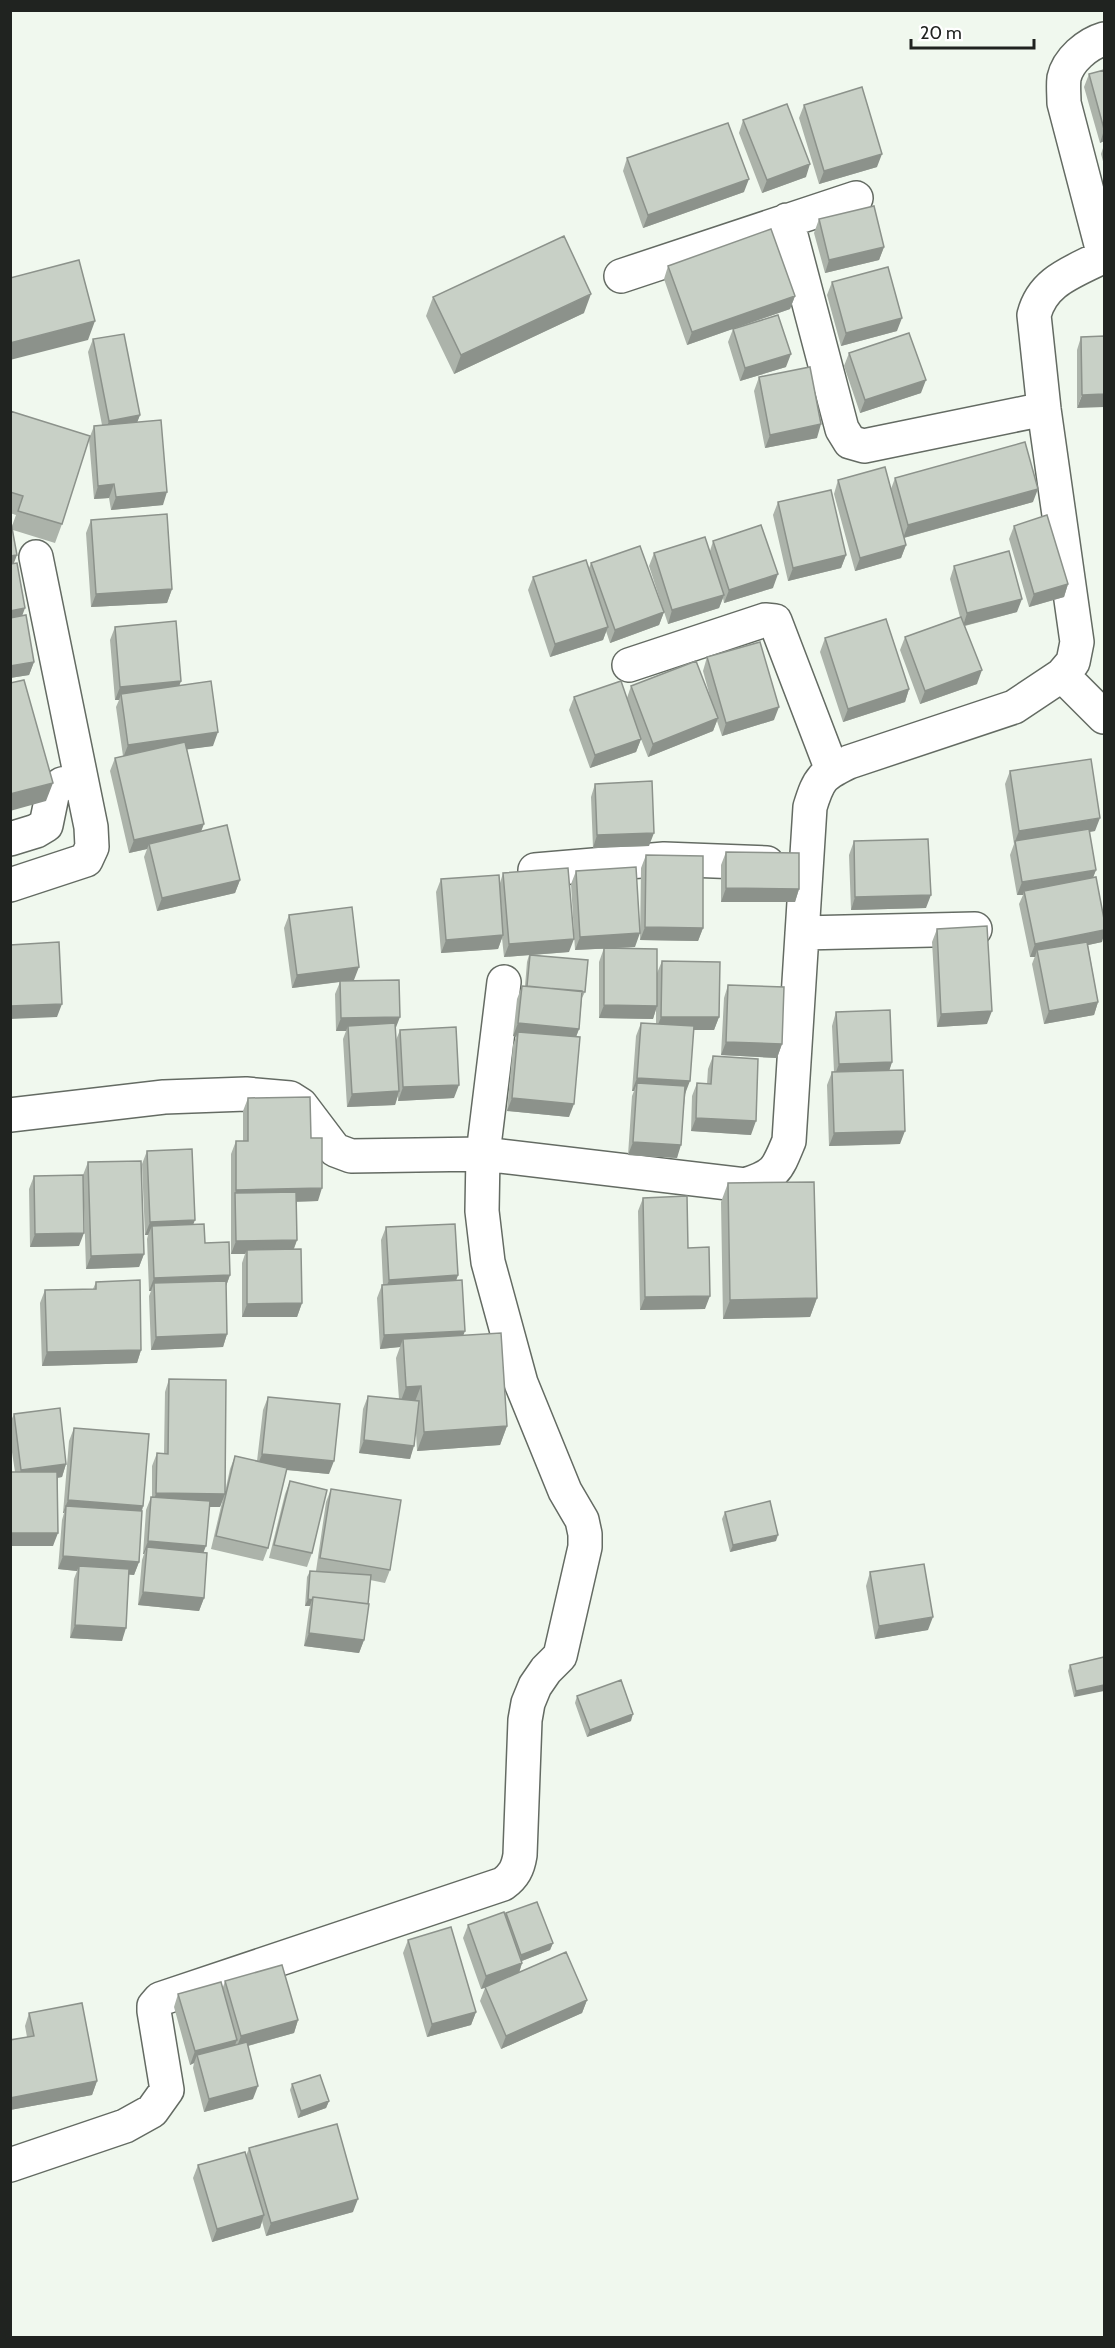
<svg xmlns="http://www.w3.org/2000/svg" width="1115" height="2348" viewBox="0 0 1115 2348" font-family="Cabin,sans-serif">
<rect width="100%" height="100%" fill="#f0f8ee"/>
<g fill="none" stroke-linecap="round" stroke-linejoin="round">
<g stroke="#646b63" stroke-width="36">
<path id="minor" d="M1104 39C1087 44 1068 60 1064 78 1063 86 1064 95 1064 103L1104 256
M787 220 842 429 850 442 864 446 1044 409
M621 276 856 198
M629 665 765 620 775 621 832 770
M1062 675 1104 717
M10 839 36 831 46 825 53 791 62 784 81 780
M535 870 664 859 767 863
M10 885 86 860 92 847 91 827 36 557
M802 933 975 929
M504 982 483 1154 745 1185C776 1175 777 1170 789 1141L810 807C819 778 822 775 849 762L1014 707 1062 675 1073 662 1077 642 1044 409 1034 315C1043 280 1074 272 1104 256
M10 1115 164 1097 246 1094 290 1098 301 1105 335 1150 351 1156 483 1154 482 1211 488 1262 521 1383 565 1491 582 1520 585 1534V1547L560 1656 546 1670 535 1686 528 1703 525 1720 520 1855C518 1868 514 1876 503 1884L160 1999 154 2006V2011L167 2090 152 2111 125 2126 10 2165"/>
</g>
<use href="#minor" stroke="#fff" stroke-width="33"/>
</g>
<path fill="#acb3aa" d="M1104 70V141L1100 143 1084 87 1089 74Z
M804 105 877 167 819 184 799 118Z
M743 120 806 177 762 193 739 133Z
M1104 145V165L1101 154Z
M627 158 744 192 643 228 623 171Z
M819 219 884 247 879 260 825 273 814 233Z
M668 266 795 296 790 309 687 345 664 279Z
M832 282 897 331 841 346 827 295Z
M433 297 584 313 454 374 426 316Z
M733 329 786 367 740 381 728 342Z
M1104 336 1077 408V350L1081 337Z
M93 339 140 415 137 422 163 505 111 510 109 498 94 499 89 439 94 426 102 425 88 352Z
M849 353 921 393 860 413 844 366Z
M759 377 817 438 765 448 754 391Z
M10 411 62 524 55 543 13 530 14 563 22 616 34 662 29 675 10 678V517L12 526 16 515 10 513Z
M895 478 1033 502 904 538 906 545 901 558 855 571 834 494 838 480 891 489Z
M778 502 846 555 841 568 788 581 773 515Z
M91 520 172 589 167 603 91 607 86 533Z
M1014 526 1068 584 1064 597 1029 607 1009 539Z
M713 541 773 588 724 603 723 598 719 608 668 624 649 566 654 553 710 551Z
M591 563 664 612 659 625 610 643 606 631 603 640 550 657 528 590 533 577 589 568Z
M954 566 1017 612 965 626 977 684 920 704 900 650 905 637 960 617 950 579Z
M115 627 181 681 179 686 213 746 187 749 201 831 240 880 235 893 157 911 144 857 147 849 129 853 110 771 115 758 123 756 116 707 119 700H115L110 640Z
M825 638 909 689 905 702 843 722 820 652Z
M707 657 774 720 722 736 717 721 713 731 648 757 641 739 636 752 590 768 569 710 574 697 627 698 631 686 711 700 703 671Z
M1010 771 1095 831 1089 832 1096 870 1093 877 1102 942 1088 945 1098 1002 1094 1015 1044 1024 1032 964 1035 956 1030 957 1019 904 1023 895H1017L1010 855 1014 844 1005 784Z
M595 784 649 846 593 848 591 797Z
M1104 790V812L1103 795Z
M854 841 926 908 851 910 849 855Z
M726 852 799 889 795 902H721V865Z
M646 855 703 928 698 941 640 940 641 868Z
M576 871 635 947 575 950 571 884Z
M503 873 569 952 532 955 585 992 582 998 579 1029 576 1037 569 1117 507 1111 513 1045 516 1037 513 1036 517 999 522 986H525L527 962 529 955 504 957 502 938 498 949 441 953 436 892 441 879 500 883Z
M289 915 354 980 347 981 396 1029V1040L400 1030 454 1098 398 1101V1096L395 1105 347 1107 343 1039 346 1031H336L335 994 340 982 292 988 284 928Z
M937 929 987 1024 937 1027 932 942Z
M604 948 657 973 662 961 719 1017 714 1030H694L677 1158 628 1155 632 1096 634 1091H632L636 1036 641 1023 656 1024V1009L653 1019 599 1018V962Z
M728 985 782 1044 777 1058 721 1055 724 998Z
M836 1012 892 1062 889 1070 900 1144 829 1146 827 1085 832 1072H834L832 1026Z
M713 1056 751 1135 691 1131 692 1096 697 1083 707 1084 708 1069Z
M248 1098 311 1138 318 1201 297 1202V1240L294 1249 302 1303 297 1317H242V1263L245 1254H231V1154L236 1141H243V1111Z
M147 1151 205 1243 230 1275 226 1286 227 1334 223 1347 151 1350 149 1296 151 1291H149L147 1239 148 1235H145L142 1164Z
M88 1162 144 1254 139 1267 86 1269 83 1175Z
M34 1176 79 1246 30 1247 29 1189Z
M728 1183 817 1298 810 1317 723 1319 721 1202Z
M643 1198 688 1248 705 1309 640 1310 638 1211Z
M386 1227 458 1275 456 1281 463 1335 507 1426 500 1445 417 1451 416 1433 410 1459 359 1453 363 1409 368 1396 399 1399 396 1358 400 1347 380 1349 377 1298 382 1285H383L381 1240Z
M96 1282 141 1350 137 1363 42 1366 40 1303 45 1290 93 1289Z
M169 1379 225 1492 230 1469 235 1456 257 1461 263 1410 268 1397 329 1474 286 1470 268 1548 263 1561 211 1549 223 1498 220 1507H209L203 1552 204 1598 199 1611 138 1605 142 1560 144 1554H143L146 1510 151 1497H152V1466L157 1453 164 1454 165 1392Z
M14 1414 66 1464 62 1477 58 1478 53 1546H10L15 1472 10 1439V1423Z
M74 1428 143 1506 142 1511 139 1562 134 1575 129 1574 122 1641 70 1638 74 1579 77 1571 58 1569 62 1520 64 1513H63L69 1441Z
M290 1481 312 1553 307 1567 269 1558 285 1494Z
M331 1489 390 1570 385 1583 370 1580 364 1640 359 1653 304 1646 309 1610 310 1606H305L307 1577 310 1571H316L326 1502Z
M725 1512 776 1541 730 1552 722 1519Z
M870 1572 928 1630 875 1639 866 1586Z
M1104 1657 1074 1697 1068 1671 1070 1665Z
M577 1696 631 1721 587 1737 575 1703Z
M506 1913 553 1943 550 1950 522 1961V1963L519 1973 587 2000 582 2013 501 2049 480 2001 485 1988 481 1989 463 1938 468 1925 505 1915Z
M408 1940 476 2012 471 2025 427 2037 403 1953Z
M225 1981 298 2020 294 2033 248 2046 253 2099 204 2112 193 2068 194 2063 190 2065 174 2007 178 1994 223 1987Z
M29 2013 97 2081 92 2095 10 2110V2040L27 2037 25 2026Z
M292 2084 329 2101 326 2108 298 2118 290 2090Z
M249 2148 353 2212 266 2236 262 2221 260 2228 212 2242 193 2178 198 2165 246 2156Z"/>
<path fill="#8c928b" d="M1104 130V141L1100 143Z
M882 154 877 167 819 184 824 171Z
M810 164 806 177 762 193 767 180Z
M749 179 744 192 643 228 648 215Z
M884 247 879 260 825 273 829 260Z
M591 294 584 313 454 374 461 355Z
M795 296 790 309 687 345 692 332Z
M902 318 897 331 841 346 846 333Z
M95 321 88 340 10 360V343Z
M791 354 786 367 740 381 745 368Z
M926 380 921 393 860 413 865 400Z
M1104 394V407L1077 408 1082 395Z
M140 415 135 428 104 434 109 421Z
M821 424 817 438 765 448 770 435Z
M114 484 109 498 94 499 98 486Z
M1038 489 1033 502 903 538 908 525Z
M167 492 163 505 111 510 116 497Z
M906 545 901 558 855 571 860 558Z
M17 555 12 568H10V556Z
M846 555 841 568 788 581 793 568Z
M778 574 773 588 724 603 729 590Z
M1068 584 1064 597 1029 607 1034 594Z
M172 589 167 603 91 607 96 594Z
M724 595 719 608 668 624 672 610Z
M1022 599 1017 612 963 626 967 613Z
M25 608 20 622 10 623V611Z
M664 612 659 625 610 643 615 630Z
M608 627 603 640 550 657 555 644Z
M34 662 29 675 10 678V666Z
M982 670 977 684 920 704 925 691Z
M181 681 176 694H121L119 700H115L120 687Z
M909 689 905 702 843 722 848 709Z
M779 707 774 720 722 736 726 723Z
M718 718 713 731 648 757 653 744Z
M218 732 213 746 123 758 128 745Z
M641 739 636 752 590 768 595 755Z
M53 783 46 801 10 811V794Z
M1100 818 1095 831 1015 843V841L1014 844 1019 831Z
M204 824 199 837 149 844 147 849 129 853 134 840Z
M654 833 649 846 593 848 597 835Z
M1096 870 1091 883 1024 891 1023 895H1017L1022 882Z
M240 880 235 893 157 911 162 898Z
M726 888 799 889 795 902H721Z
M931 895 926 908 851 910 855 897Z
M645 927 703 928 698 941 640 940Z
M1104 930V935L1102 942 1038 956 1037 950 1035 957H1030L1035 944Z
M640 933 635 947 575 950 580 937Z
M503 935 498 949 441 953 446 940Z
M574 939 569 952 504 957 509 944Z
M359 967 354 980 292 988 297 975Z
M1098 1002 1094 1015 1044 1024 1049 1011Z
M62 1004 57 1017 10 1019V1006Z
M604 1005 657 1006 653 1019 599 1018Z
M992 1011 987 1024 937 1027 941 1014Z
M400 1017 395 1030 348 1026 346 1031H336L341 1018Z
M661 1017H719L714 1030H656Z
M518 1023 579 1029 574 1042 518 1032 516 1037 513 1036Z
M726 1042 782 1044 777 1058 721 1055Z
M892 1062 888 1075 834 1077 839 1064Z
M637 1078 690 1081 685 1094 636 1091 637 1083 634 1091H632Z
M459 1085 454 1098 398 1101 403 1087Z
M399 1091 395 1105 347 1107 352 1094Z
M512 1098 574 1104 569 1117 507 1111Z
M696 1118 756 1121 751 1135 691 1131Z
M905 1131 900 1144 829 1146 834 1133Z
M633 1142 681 1145 677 1158 628 1155Z
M322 1188 318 1201 235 1203V1193L236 1190Z
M195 1220 190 1233 152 1226 148 1235H145L150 1222Z
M84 1233 79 1246 30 1247 35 1234Z
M297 1240 292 1253 247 1250 245 1254H231L236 1241Z
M144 1254 139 1267 86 1269 91 1256Z
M230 1275 225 1289 154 1283 151 1291H149L154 1278Z
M458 1275 453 1289 384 1293 389 1280Z
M710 1296 705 1309 640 1310 645 1297Z
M817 1298 810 1317 723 1319 730 1300Z
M302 1303 297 1317H242L247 1304Z
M465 1331 460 1344 403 1339 400 1347 380 1349 384 1335Z
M227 1334 223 1347 151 1350 156 1337Z
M141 1350 137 1363 42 1366 47 1352Z
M421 1386 414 1404 399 1406 406 1387Z
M507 1426 500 1445 417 1451 424 1432Z
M364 1440 414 1446 410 1459 359 1453Z
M262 1454 334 1461 329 1474 257 1467Z
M66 1464 62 1477 16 1483 21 1470Z
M156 1493 225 1494 220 1507H152Z
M68 1500 143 1506 139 1520 66 1506 64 1513H63Z
M10 1533H58L53 1546H10Z
M778 1535 776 1541 730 1552 733 1545Z
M148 1541 206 1546 201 1559 147 1547 144 1554H143Z
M63 1556 139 1562 134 1575 78 1571 79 1566 77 1571 58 1569Z
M143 1592 204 1598 199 1611 138 1605Z
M308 1599 312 1600 310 1606H305Z
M933 1617 928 1630 875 1639 879 1626Z
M75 1625 126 1628 122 1641 70 1638Z
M309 1633 364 1640 359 1653 304 1646Z
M1104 1685V1691L1074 1697 1076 1691Z
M633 1714 631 1721 587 1737 590 1730Z
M553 1943 550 1950 519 1962 521 1955Z
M522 1963 518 1976 481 1989 486 1976Z
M587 2000 582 2013 501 2049 506 2036Z
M476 2012 471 2025 427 2037 432 2024Z
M298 2020 294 2033 236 2049 241 2036Z
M237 2040 232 2053 197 2055 194 2063 190 2065 195 2051Z
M97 2081 92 2095 10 2110V2098Z
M258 2086 253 2099 204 2112 209 2099Z
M329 2101 326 2108 298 2118 301 2111Z
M358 2199 353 2212 266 2236 271 2223Z
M264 2215 260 2228 212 2242 217 2229Z"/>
<path fill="#c8d0c6" stroke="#8c928b" stroke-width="1.5" d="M1104 70V129L1089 74Z
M862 87 882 154 824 171 804 105Z
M787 104 810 164 767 180 743 120Z
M728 123 749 179 648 215 627 158Z
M874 206 884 247 829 260 819 219Z
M771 229 795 296 692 332 668 266Z
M564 236 591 294 461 355 433 297Z
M79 260 95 321 10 343V278Z
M888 267 902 318 846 333 832 282Z
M778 315 791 354 745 368 733 329Z
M909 333 926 380 865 400 849 353Z
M124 334 140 415 109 421 93 339Z
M1104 336V394L1082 395 1081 337Z
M810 367 821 424 770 435 759 377Z
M10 411 90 436 62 524 18 511 23 496 10 492Z
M161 420 167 492 116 497 114 484 98 486 94 426Z
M1025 442 1038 489 908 525 895 478Z
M885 467 906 545 860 558 838 480Z
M831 490 846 555 793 568 778 502Z
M167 514 172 589 96 594 91 520Z
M1047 515 1068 584 1034 594 1014 526Z
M10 517 17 555 10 556Z
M761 525 778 574 729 590 713 541Z
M705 537 724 595 672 610 654 553Z
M640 546 664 612 615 630 591 563Z
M1009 551 1022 599 967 613 954 566Z
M586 560 608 627 555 644 533 577Z
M17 563 25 608 10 611V564Z
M26 615 34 662 10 666V618Z
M961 617 982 670 925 691 905 637Z
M886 619 909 689 848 709 825 638Z
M176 621 181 681 120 687 115 627Z
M760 642 779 707 726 723 707 657Z
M696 661 718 718 653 744 631 686Z
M24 680 53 783 10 794V683Z
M211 681 218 732 128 745 121 694Z
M621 681 641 739 595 755 574 697Z
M185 742 204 824 134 840 115 758Z
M1091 759 1100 818 1019 831 1010 771Z
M652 781 654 833 597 835 595 784Z
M227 825 240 880 162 898 149 844Z
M1089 829 1096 870 1022 882 1015 841Z
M928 839 931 895 855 897 854 841Z
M726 852 799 853V889L726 888Z
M646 855 703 856V928L645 927Z
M636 867 640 933 580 937 576 871Z
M568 868 574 939 509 944 503 873Z
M499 875 503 935 446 940 441 879Z
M1096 877 1104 919V930L1035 944 1024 891Z
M352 907 359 967 297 975 289 915Z
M987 926 992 1011 941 1014 937 929Z
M59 942 62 1004 10 1006V945Z
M1087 942 1098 1002 1049 1011 1037 950Z
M604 948 657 949V1006L604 1005Z
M530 955 588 960 585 992 527 986Z
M662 961 720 962 719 1017H661Z
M399 980 400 1017 341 1018 340 981Z
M728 985 784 987 782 1044 726 1042Z
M522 986 582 991 579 1029 518 1023Z
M890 1010 892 1062 839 1064 836 1012Z
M395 1023 399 1091 352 1094 348 1026Z
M641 1023 694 1026 690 1081 637 1078Z
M456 1027 459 1085 403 1087 400 1030Z
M518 1032 580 1037 574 1104 512 1098Z
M713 1056 758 1059 756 1121 696 1118 697 1083 711 1084Z
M903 1070 905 1131 834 1133 832 1072Z
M637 1083 685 1086 681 1145 633 1142Z
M310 1097 311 1138H322V1188L236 1190V1141H248V1098Z
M192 1149 195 1220 150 1222 147 1151Z
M141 1161 144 1254 91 1256 88 1162Z
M83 1175 84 1233 35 1234 34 1176Z
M814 1182 817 1298 730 1300 728 1183Z
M296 1192 297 1240 236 1241 235 1193Z
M687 1196 688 1248 709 1247 710 1296 645 1297 643 1198Z
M204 1224 205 1243 229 1242 230 1275 154 1278 152 1226Z
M455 1224 458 1275 389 1280 386 1227Z
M301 1249 302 1303 247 1304V1250Z
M140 1280 141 1350 47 1352 45 1290 96 1289V1282Z
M462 1280 465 1331 384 1335 382 1285Z
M226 1281 227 1334 156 1337 154 1283Z
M501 1333 507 1426 424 1432 421 1386 406 1387 403 1339Z
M169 1379 226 1380 225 1494 156 1493 157 1453 168 1454Z
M368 1396 419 1401 414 1446 364 1440Z
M268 1397 340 1404 334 1461 262 1454Z
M60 1408 66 1464 21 1470 14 1414Z
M74 1428 149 1434 143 1506 68 1500Z
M235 1456 287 1468 268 1548 216 1536Z
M10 1472H57L58 1533H10Z
M290 1481 327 1490 312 1553 274 1545Z
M331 1489 401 1500 390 1570 320 1558Z
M151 1497 210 1501 206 1546 148 1541Z
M770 1501 778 1535 733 1545 725 1512Z
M66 1506 142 1511 139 1562 63 1556Z
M147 1547 207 1553 204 1598 143 1592Z
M924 1564 933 1617 879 1626 870 1572Z
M79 1566 129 1569 126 1628 75 1625Z
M310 1571 371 1575 368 1604 313 1597 312 1600 308 1599Z
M313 1597 369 1604 364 1640 309 1633Z
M1104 1657V1685L1076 1691 1070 1665Z
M621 1680 633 1714 590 1730 577 1696Z
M537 1902 553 1943 521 1955 506 1913Z
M504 1912 522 1963 486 1976 468 1925Z
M451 1927 476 2012 432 2024 408 1940Z
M566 1952 587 2000 506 2036 485 1987Z
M282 1965 298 2020 241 2036 225 1981Z
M221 1982 237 2040 195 2051 178 1994Z
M82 2003 97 2081 10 2098V2040L34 2036 29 2013Z
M247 2042 258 2086 209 2099 197 2055Z
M320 2075 329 2101 301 2111 292 2084Z
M337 2124 358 2199 271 2223 249 2148Z
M245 2152 264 2215 217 2229 198 2165Z"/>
<rect width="1115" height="2348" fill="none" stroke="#202320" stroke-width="24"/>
<path d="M911 39v9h123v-9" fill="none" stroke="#202320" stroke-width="3"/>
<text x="920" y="39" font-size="18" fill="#202320" stroke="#ffffff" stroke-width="4.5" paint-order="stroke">20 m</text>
</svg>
